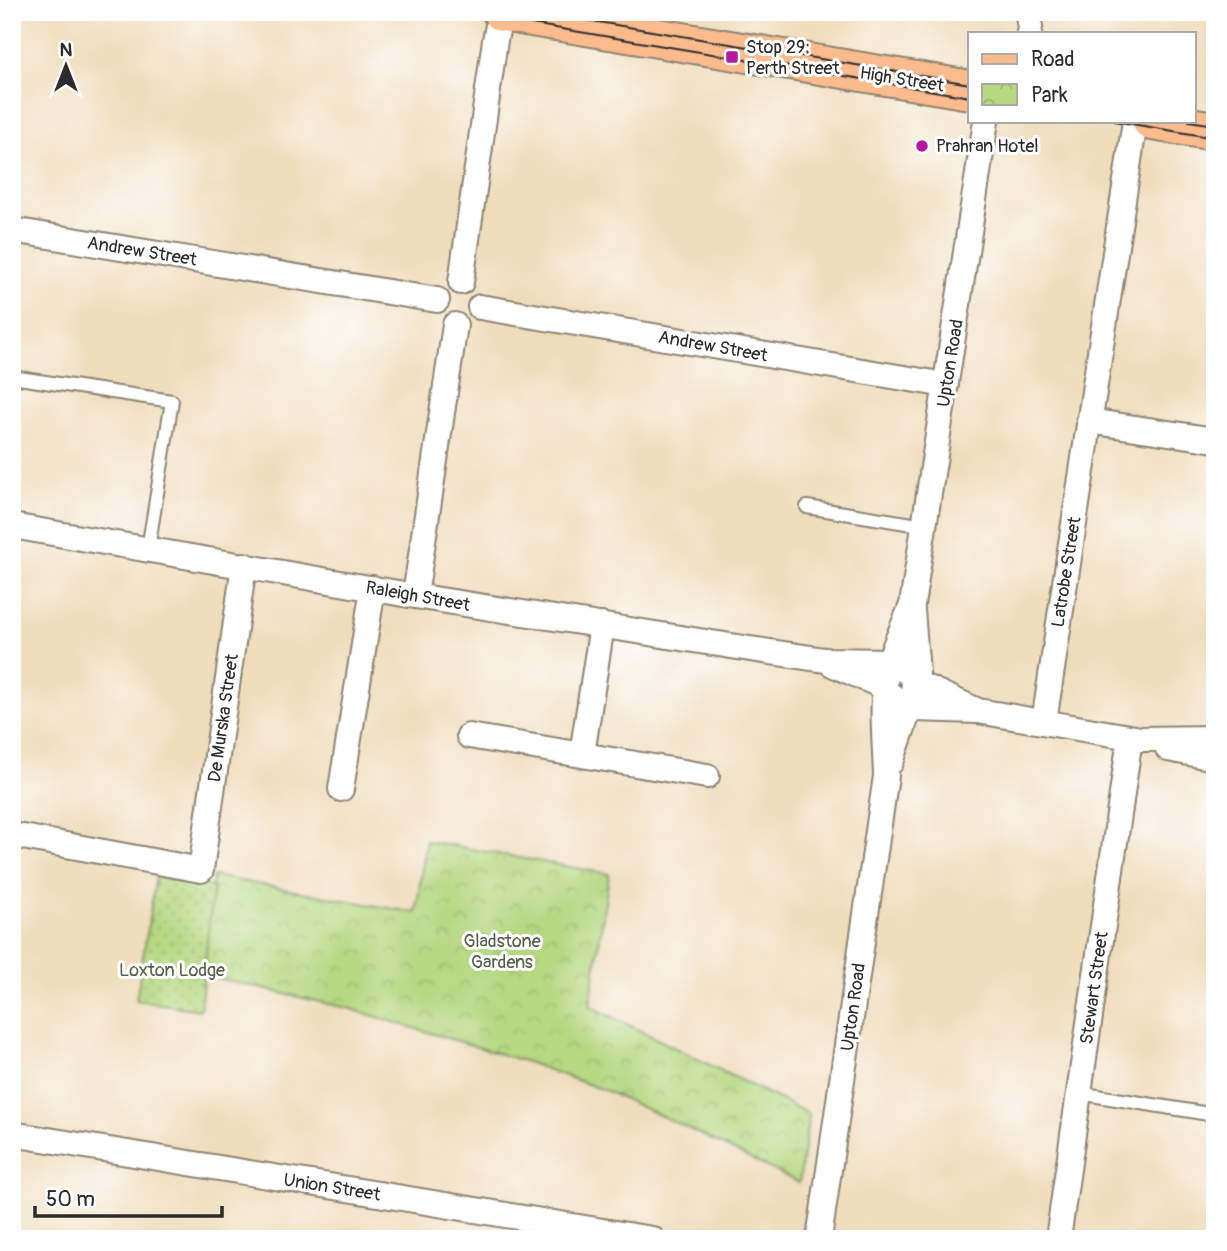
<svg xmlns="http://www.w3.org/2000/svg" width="1227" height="1251" viewBox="0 0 1227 1251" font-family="Pangolin,sans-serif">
<defs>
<pattern id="park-crowns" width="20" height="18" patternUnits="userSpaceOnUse" patternTransform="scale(1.75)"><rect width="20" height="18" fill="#b5d881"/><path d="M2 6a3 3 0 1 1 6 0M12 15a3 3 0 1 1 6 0" fill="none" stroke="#9cba70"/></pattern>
<pattern id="garden-dots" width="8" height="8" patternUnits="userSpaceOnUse" patternTransform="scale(1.75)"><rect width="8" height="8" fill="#b5d881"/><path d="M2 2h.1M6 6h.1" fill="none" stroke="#9cba70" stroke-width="1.8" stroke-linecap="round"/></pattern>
</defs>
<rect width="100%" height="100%" fill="#fff"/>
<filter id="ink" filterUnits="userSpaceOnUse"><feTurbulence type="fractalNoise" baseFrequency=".0143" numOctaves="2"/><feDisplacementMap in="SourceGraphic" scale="14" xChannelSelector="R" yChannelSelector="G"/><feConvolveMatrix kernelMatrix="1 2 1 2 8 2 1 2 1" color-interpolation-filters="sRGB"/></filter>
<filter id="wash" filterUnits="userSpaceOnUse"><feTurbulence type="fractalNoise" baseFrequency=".00686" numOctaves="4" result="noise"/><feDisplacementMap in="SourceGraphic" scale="28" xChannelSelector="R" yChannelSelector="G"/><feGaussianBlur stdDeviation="1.57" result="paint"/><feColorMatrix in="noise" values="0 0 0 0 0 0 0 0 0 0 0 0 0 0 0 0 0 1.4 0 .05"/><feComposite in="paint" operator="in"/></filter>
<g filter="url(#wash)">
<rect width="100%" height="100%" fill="#efddbb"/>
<path fill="url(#park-crowns)" stroke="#708256" stroke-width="2" d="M426 841 609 874 590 1006 809 1114 799 1183 681 1125 606 1091 527 1062 351 1009 203 975 213 876 416 913Z"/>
<path fill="url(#garden-dots)" stroke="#708256" stroke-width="2" d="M156 876 213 887 200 1010 136 1000Z"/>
</g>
<g filter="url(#ink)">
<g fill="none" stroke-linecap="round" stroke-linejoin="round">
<g stroke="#8d8473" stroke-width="16">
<path id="lane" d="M12 377 172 401 148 549
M807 507 925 526
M1079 1093 1215 1115"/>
</g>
<g stroke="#8d8473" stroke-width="28">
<path id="street" d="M1027 12 1030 27 1029 33
M12 230 437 300
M461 282 495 40 501 12
M480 307 946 385
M1089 421 1215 440
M12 526 415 596 750 649 825 660 890 661 898 664 921 685 978 711
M415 596 455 325
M832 664 875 683 905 706 915 709 978 711 1141 739 1215 738
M1044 722 1135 121
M469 736 707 776
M1168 749 1215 758
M582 754 602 625
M891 762 907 716 917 673 912 610
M341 789 373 588
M12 835 201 870 244 565
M12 1134 652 1239
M819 1239 886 776C885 740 880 701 888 666 894 645 904 625 912 605L986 121
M1058 1239 1130 738"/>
</g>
<g stroke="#8d8473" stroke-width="42">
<path id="primary" d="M502 12 970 90
M1152 121 1215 131"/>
</g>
<use href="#lane" stroke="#fff" stroke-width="12"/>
<use href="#street" stroke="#fff" stroke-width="24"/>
<use href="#primary" stroke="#fbbb8c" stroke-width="38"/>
<path stroke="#2b2b2b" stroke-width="2" d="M460 12 970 97
M538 12 970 84
M1114 121 1215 138
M1189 121 1215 125"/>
</g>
</g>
<g fill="#b5179e" stroke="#fff" stroke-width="2.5">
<rect x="725" y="50" width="14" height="14" rx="3.5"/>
<circle cx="922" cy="146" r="7"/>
</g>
<g text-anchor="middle" stroke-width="6" stroke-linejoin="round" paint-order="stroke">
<g font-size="18" fill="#2b2b2b" stroke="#fff" text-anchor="start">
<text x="746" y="53">Stop 29:<tspan x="746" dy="21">Perth Street</tspan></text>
<text x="936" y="152">Prahran Hotel</text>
</g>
<g font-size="18" fill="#2b2b2b" stroke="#fff">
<text transform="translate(902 79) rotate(9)" y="6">High Street</text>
<text transform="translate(142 251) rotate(9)" y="6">Andrew Street</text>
<text transform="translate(713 346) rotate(10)" y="6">Andrew Street</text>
<text transform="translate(950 363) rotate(-81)" y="6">Upton Road</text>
<text transform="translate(1066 572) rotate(-81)" y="6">Latrobe Street</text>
<text transform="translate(418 596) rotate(10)" y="6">Raleigh Street</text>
<text transform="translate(223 718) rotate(-82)" y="6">De Murska Street</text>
<text transform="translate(1094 988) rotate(-82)" y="6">Stewart Street</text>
<text transform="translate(853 1007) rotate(-82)" y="6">Upton Road</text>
<text transform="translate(332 1187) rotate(9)" y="6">Union Street</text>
</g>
<g font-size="18" fill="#545f45" stroke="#fff">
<text x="502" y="947">Gladstone<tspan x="502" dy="21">Gardens</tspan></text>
<text x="172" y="976">Loxton Lodge</text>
</g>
</g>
<rect width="1227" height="1251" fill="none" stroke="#fff" stroke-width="42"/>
<rect x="968" y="32" width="228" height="91" fill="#ffffff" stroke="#aaaaaa" stroke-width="2"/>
<rect x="982" y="54" width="35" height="10" fill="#fbbb8c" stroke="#aaaaaa" stroke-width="2"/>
<text x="1031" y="66" font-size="21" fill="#2b2b2b">Road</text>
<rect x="982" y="84" width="35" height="21" fill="url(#park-crowns)" stroke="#aaaaaa" stroke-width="2"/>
<text x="1031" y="102" font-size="21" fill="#2b2b2b">Park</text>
<g transform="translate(66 66)" stroke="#ffffff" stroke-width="5" paint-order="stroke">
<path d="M0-5L12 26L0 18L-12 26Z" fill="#2b2b2b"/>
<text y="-10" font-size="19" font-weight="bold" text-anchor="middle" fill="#2b2b2b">N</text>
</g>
<path d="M35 1206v10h187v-10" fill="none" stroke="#2b2b2b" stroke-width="3.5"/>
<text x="46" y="1206" font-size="21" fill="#2b2b2b" stroke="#ffffff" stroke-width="5" paint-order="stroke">50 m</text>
</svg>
